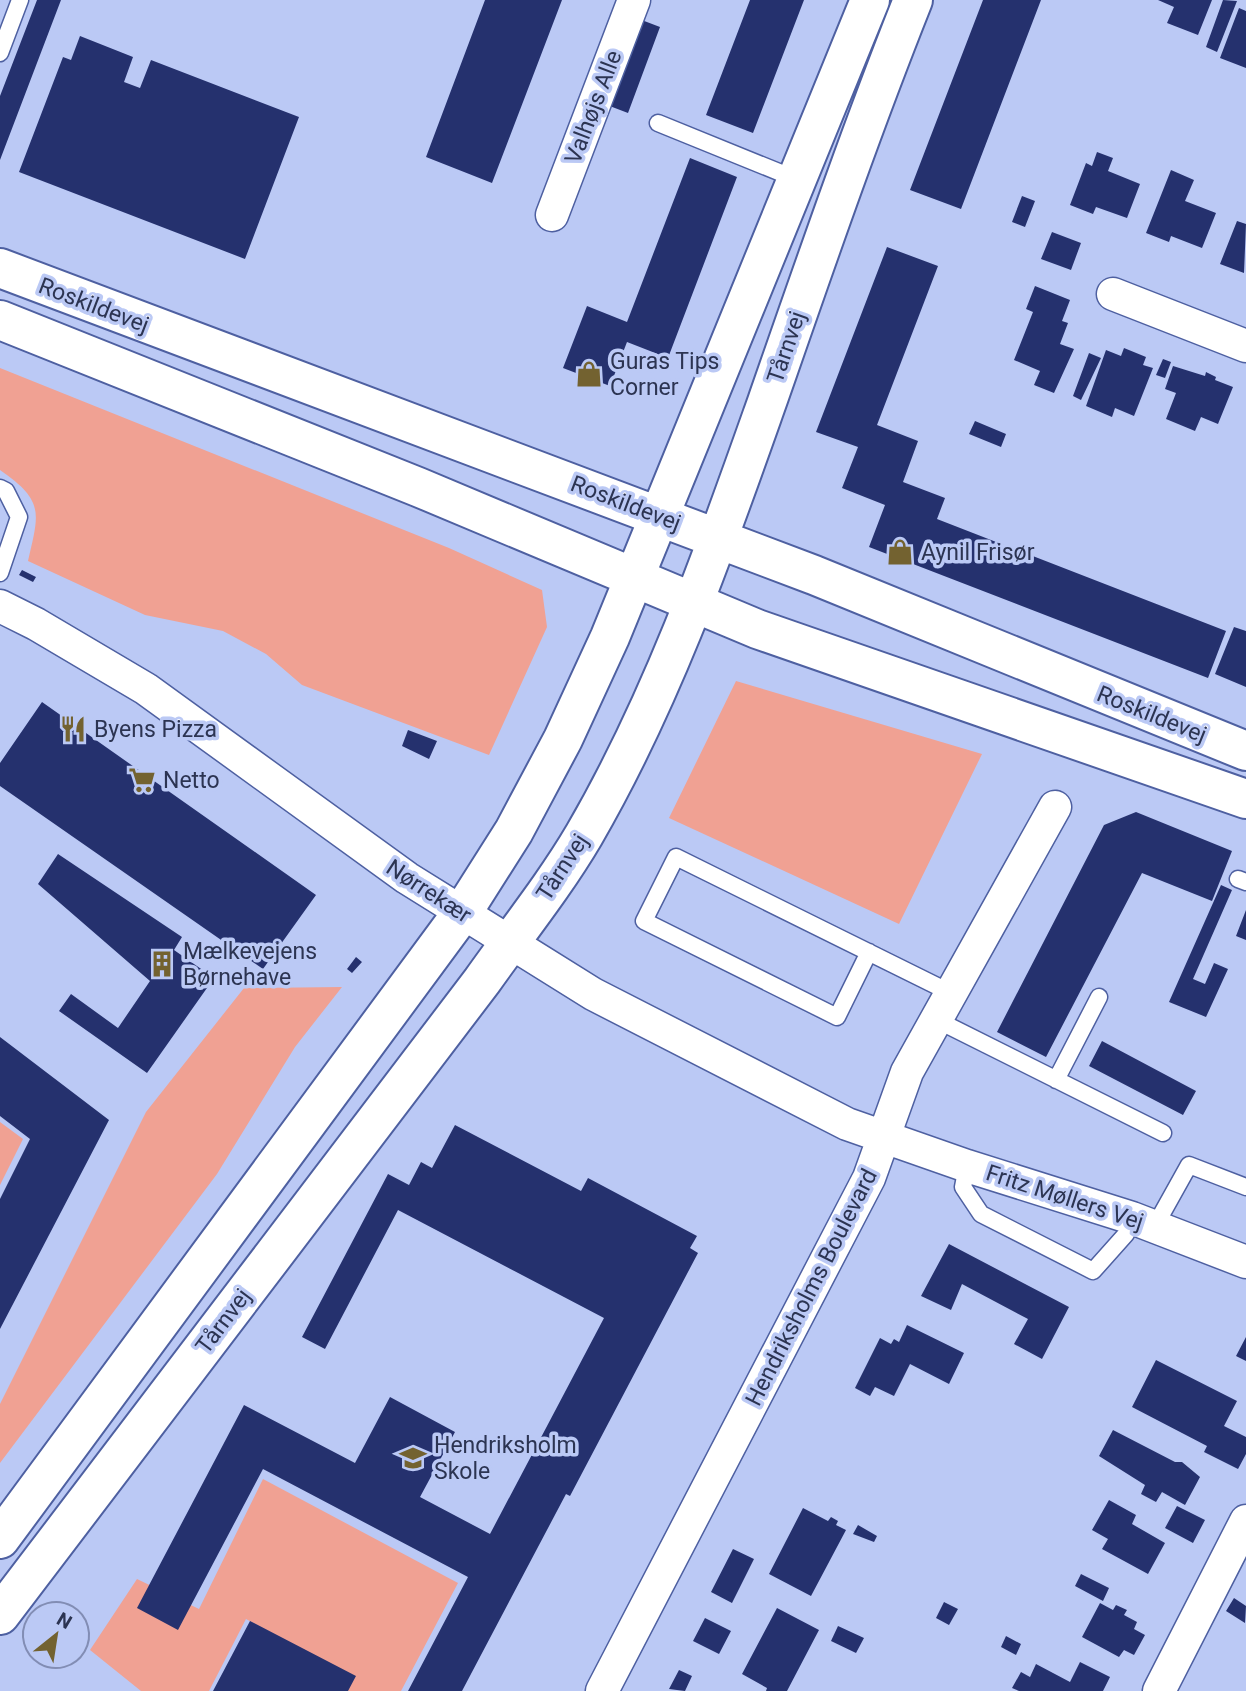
<svg xmlns="http://www.w3.org/2000/svg" width="1246" height="1691" viewBox="0 0 1246 1691" font-family="Roboto,sans-serif">
<rect width="100%" height="100%" fill="#bbc9f5"/>
<path fill="#f0a193" d="M0 368 449 548 542 590 547 627 489 755 302 685 266 654 223 631 145 615 28 561C39 513 45 501 0 470Z
M736 681 982 754 899 924 669 818Z
M342 987 295 1047 217 1174 0 1463V1404L146 1112 244 988Z
M0 1122 23 1139 0 1185Z
M263 1479 458 1583 401 1691H347L352 1677 246 1619 209 1691H141L90 1650 137 1579 199 1609Z"/>
<path fill="#25316e" d="M37 0H61L0 160V96Z
M485 0H562L492 183 426 157Z
M750 0H804L753 133 706 115Z
M983 0H1041L961 209 910 190Z
M1158 0H1212L1198 35 1167 23 1174 7Z
M1223 0 1237 1 1217 52 1206 47Z
M1239 8 1246 11V68L1220 58Z
M639 19 660 27 628 113 607 105Z
M80 36 133 57 124 82 140 88 151 60 299 117 245 259 19 172 63 57 71 60Z
M1097 152 1113 158 1108 171 1140 184 1127 218 1096 207 1093 214 1070 205 1086 163 1092 166Z
M690 158 737 177 668 358 627 342 610 386 563 368 587 306 627 322Z
M1171 170 1194 180 1185 201 1216 213 1202 248 1171 236 1169 242 1146 233Z
M1022 196 1035 201 1025 227 1012 222Z
M1237 221 1246 224 1244 273 1220 264Z
M1052 232 1081 243 1071 270 1041 259Z
M887 247 938 266 877 425 918 441 903 482 945 498 937 519 1226 631 1208 678 869 547 885 505 842 488 858 447 816 432Z
M1035 286 1070 300 1062 321 1068 323 1060 344 1074 349 1054 393 1034 385 1040 371 1014 360 1033 312 1026 309Z
M1124 348 1146 357 1143 365 1153 368 1134 416 1115 408 1112 417 1086 406 1106 350 1121 356Z
M1089 353 1101 358 1081 400 1073 396Z
M1163 359 1171 362 1165 378 1156 375Z
M1173 366 1205 376 1206 372 1216 377 1215 380 1233 387 1218 424 1201 417 1195 431 1166 419 1176 393 1165 389Z
M975 421 1006 434 1001 447 969 434Z
M22 570 36 577 33 582 19 575Z
M1234 627 1246 631V687L1215 674Z
M42 702 316 895 263 969 0 786V763Z
M408 730 437 741 429 759 402 746Z
M1136 812 1232 851 1212 901 1142 873 1046 1057 997 1032 1104 825Z
M58 854 182 937 174 950 214 978 147 1073 59 1011 71 994 118 1028 150 981 38 884Z
M1221 885 1232 890 1193 979 1205 984 1214 963 1228 969 1206 1017 1169 1002Z
M1246 910V940L1236 936Z
M356 957 362 962 352 973 347 969Z
M0 1037 109 1120 0 1329V1199L30 1139 0 1116Z
M1102 1041 1196 1091 1183 1115 1089 1066Z
M455 1125 581 1191 588 1178 697 1236 690 1248 698 1253 570 1496 566 1494 462 1691H408L468 1577 263 1469 178 1630 137 1608 244 1405 355 1463 390 1397 455 1432 420 1497 490 1534 604 1318 398 1210 325 1349 302 1337 388 1174 409 1185 421 1162 432 1168Z
M949 1244 1069 1307 1042 1359 1014 1344 1028 1319 962 1284 951 1310 921 1296Z
M907 1325 964 1353 949 1384 910 1364 894 1396 875 1387 870 1396 855 1388 880 1338 891 1344 894 1339 899 1342Z
M1246 1337V1361L1236 1356Z
M1156 1360 1237 1401 1224 1426 1246 1437V1454L1238 1469 1204 1452 1207 1446 1132 1407Z
M1113 1430 1175 1462H1182L1200 1477 1185 1505 1162 1492 1156 1502 1141 1494 1145 1485 1099 1456Z
M1109 1500 1136 1515 1132 1524 1165 1543 1148 1574 1102 1549 1108 1539 1092 1530Z
M1177 1506 1205 1520 1193 1543 1165 1528Z
M803 1508 828 1521 831 1517 838 1521 836 1525 846 1530 811 1596 769 1574Z
M858 1525 877 1536 874 1542 853 1534Z
M733 1549 754 1559 732 1603 711 1592Z
M1081 1574 1109 1588 1103 1601 1075 1586Z
M1234 1598 1246 1606 1245 1623 1226 1611Z
M944 1602 958 1609 949 1625 936 1618Z
M1100 1603 1113 1610 1116 1605 1127 1610 1124 1615 1137 1622 1134 1629 1145 1635 1134 1655 1124 1650 1119 1657 1082 1637Z
M777 1608 819 1630 787 1691H766L767 1688 742 1674Z
M705 1618 731 1631 719 1654 693 1641Z
M250 1621 356 1676 348 1691H213Z
M838 1626 864 1638 856 1653 831 1641Z
M1006 1636 1021 1644 1016 1655 1001 1647Z
M1080 1662 1110 1677 1103 1691H1019L1012 1688 1021 1672 1030 1677 1036 1664 1070 1682Z
M679 1670 692 1676 685 1691 669 1689Z"/>
<g fill="none" stroke-linecap="round" stroke-linejoin="round">
<g stroke="#4e60a1" stroke-width="19">
<path id="lane" d="M0 53 20 0
M658 123 796 179
M0 488 6 491 19 517 0 573
M1238 879 1246 882
M869 952 837 1017 644 921 676 857 949 992
M935 1019 1163 1133
M1056 1080 1099 997
M967 1166 963 1187 981 1214 1093 1271 1126 1234 1132 1218
M1155 1226 1189 1165 1246 1187"/>
</g>
<g stroke="#4e60a1" stroke-width="35">
<path id="street" d="M552 215 634 0
M1113 294 1246 346
M0 606 36 624 146 689 407 878 593 994 847 1124 967 1166 1132 1218 1246 1262
M602 1691 869 1178 907 1072 1055 807
M1159 1691 1246 1521"/>
</g>
<g stroke="#4e60a1" stroke-width="42">
<path id="secondary" d="M0 268 814 575 1246 751
M0 320 418 487 757 629 1246 799
M0 1539 462 913 514 831 563 739 610 637 870 0
M0 1615 482 981C516 933 554 886 584 835 663 699 715 549 767 402 814 267 860 133 913 0"/>
</g>
<use href="#lane" stroke="#fff" stroke-width="16"/>
<use href="#street" stroke="#fff" stroke-width="32"/>
<use href="#secondary" stroke="#fff" stroke-width="38"/>
</g>
<defs>
<g id="shop-bare" transform="scale(2.1)"><path d="M-5-2.5h2.3a2.7 3.5 0 0 1 5.4 0H5L5.5 6h-11ZM-1.5-2.5h3a1.5 2.3 0 0 0-3 0Z" fill="#736230" stroke="#bbc9f5" stroke-width="2.5" paint-order="stroke"/></g>
<g id="restaurant-bare" transform="scale(2.1)"><path d="M-5-6h1v4h1v-4h1v4h1v-4h1v5L-1.5 .5V6h-2V.5L-5-1ZM5-6V6H3V1.5H1.5Q1.5-4 5-6Z" fill="#736230" stroke="#bbc9f5" stroke-width="2.5" paint-order="stroke"/></g>
<g id="supermarket-bare" transform="scale(2.1)"><path d="M-6-5.5h2.5l.6 2H6L4.5 2H-2.5L-4.4-4H-6ZM-1.5 3.2a1.3 1.3 0 1 0 .1 0ZM3 3.2a1.3 1.3 0 1 0 .1 0Z" fill="#736230" stroke="#bbc9f5" stroke-width="2.5" paint-order="stroke"/></g>
<g id="building-bare" transform="scale(2.1)"><path d="M-4-6H4V6H1V3H-1V6H-4ZM-2.5-4.3h1.7v1.8h-1.7ZM.8-4.3h1.7v1.8H.8ZM-2.5-1h1.7V.8h-1.7ZM.8-1h1.7V.8H.8Z" fill="#736230" stroke="#bbc9f5" stroke-width="2.5" paint-order="stroke"/></g>
<g id="school-bare" transform="scale(2.1)"><path d="M0-5L7-2L0 1L-7-2ZM-4 1L0 2.5L4 1V4Q0 6-4 4Z" fill="#736230" stroke="#bbc9f5" stroke-width="2.5" paint-order="stroke"/></g>
</defs>
<g fill-rule="evenodd">
<use href="#shop-bare" x="589" y="374"/>
<use href="#shop-bare" x="900" y="552"/>
<use href="#restaurant-bare" x="73" y="729"/>
<use href="#supermarket-bare" x="142" y="780"/>
<use href="#building-bare" x="162" y="964"/>
<use href="#school-bare" x="413" y="1458"/>
</g>
<g text-anchor="middle" stroke-width="7" stroke-linejoin="round" paint-order="stroke">
<g font-size="23" fill="#2c3452" stroke="#bbc9f5">
<text transform="translate(593 107) rotate(-69)" y="8">Valhøjs Alle</text>
<text transform="translate(94 305) rotate(21)" y="8">Roskildevej</text>
<text transform="translate(786 347) rotate(-71)" y="8">Tårnvej</text>
<text transform="translate(626 503) rotate(21)" y="8">Roskildevej</text>
<text transform="translate(1152 714) rotate(22)" y="8">Roskildevej</text>
<text transform="translate(562 867) rotate(-57)" y="8">Tårnvej</text>
<text transform="translate(429 891) rotate(33)" y="8">Nørrekær</text>
<text transform="translate(1065 1197) rotate(18)" y="8">Fritz Møllers Vej</text>
<text transform="translate(811 1287) rotate(-63)" y="8">Hendriksholms Boulevard</text>
<text transform="translate(223 1321) rotate(-53)" y="8">Tårnvej</text>
</g>
<g font-size="23" fill="#2c3452" stroke="#bbc9f5" text-anchor="start">
<text x="610" y="369">Guras Tips<tspan x="610" dy="26">Corner</tspan></text>
<text x="921" y="560">Aynil Frisør</text>
<text x="94" y="737">Byens Pizza</text>
<text x="163" y="788">Netto</text>
<text x="183" y="959">Mælkevejens<tspan x="183" dy="26">Børnehave</tspan></text>
<text x="434" y="1453">Hendriksholm<tspan x="434" dy="26">Skole</tspan></text>
</g>
</g>
<g transform="translate(56 1635) rotate(30)"><circle r="33" fill="#bbc9f5" stroke="#828db4" stroke-width="2"/>
<path d="M0-5L12 26L0 18L-12 26Z" fill="#736230"/>
<text y="-10" font-size="19" font-weight="bold" text-anchor="middle" fill="#2c3452">N</text>
</g>
</svg>
